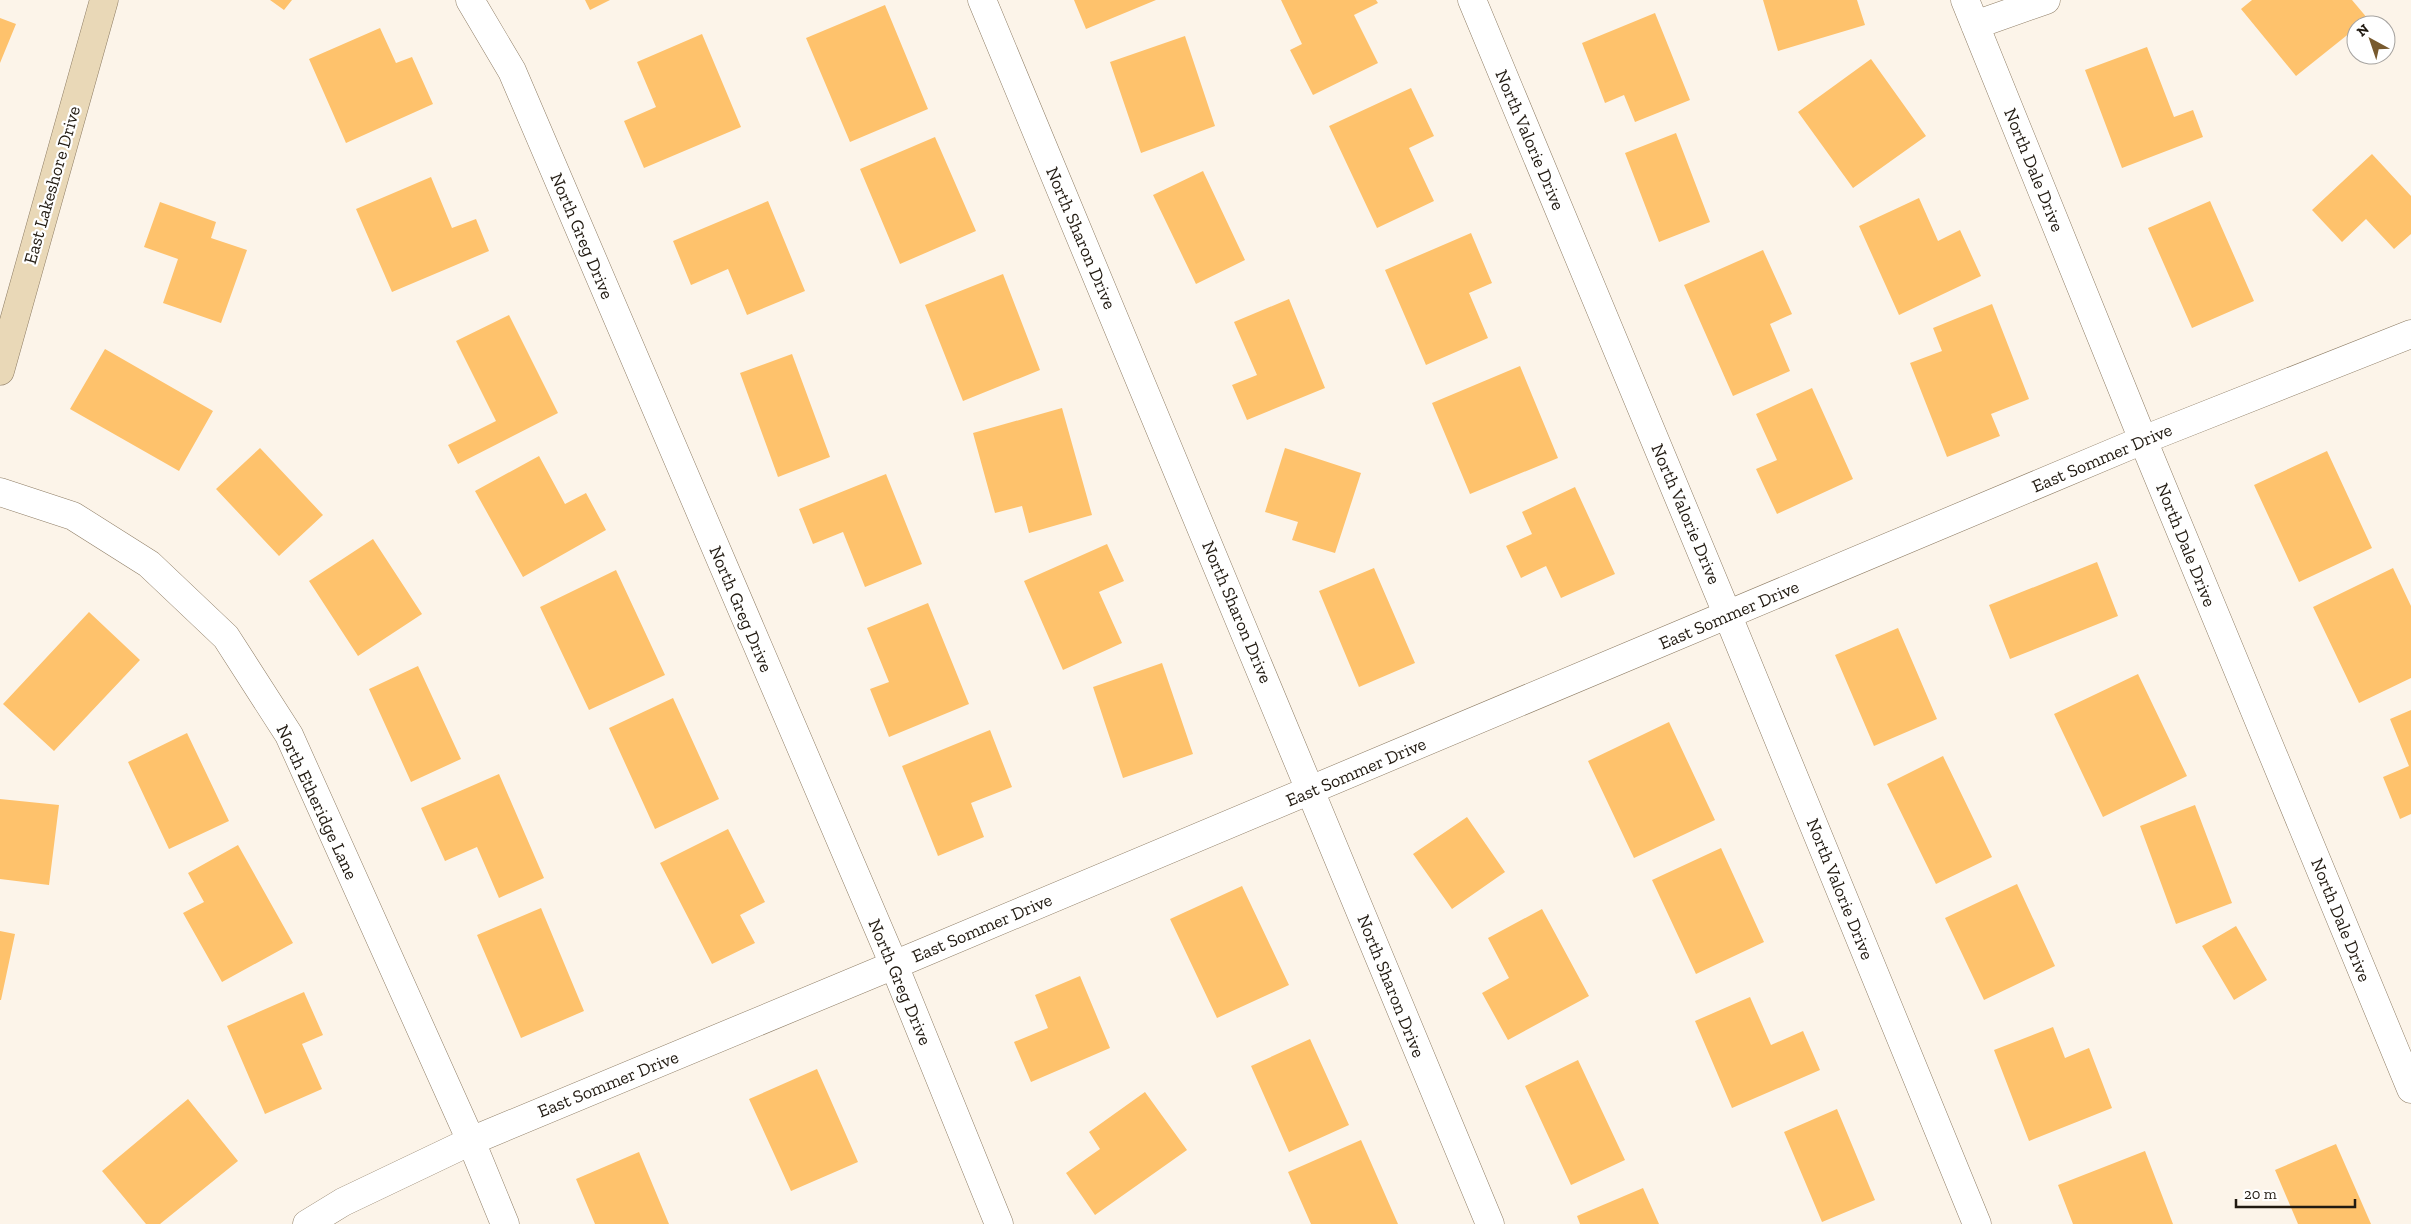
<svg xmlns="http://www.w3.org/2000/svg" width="2411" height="1224" viewBox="0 0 2411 1224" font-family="'Zilla Slab',serif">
<rect width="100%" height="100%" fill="#fcf4e9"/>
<path fill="#fec26c" d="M270 0H292L284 10Z
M585 0H610L590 10Z
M1074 0H1156L1086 29Z
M1281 0H1376L1378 3 1354 15 1378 63 1313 95 1290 50 1302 44Z
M1763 0H1857L1865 25 1778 51Z
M2252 0H2352L2368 19 2360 25H2356V28L2296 76 2241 9Z
M885 5 928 109 850 142 806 38Z
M1655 13 1690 100 1635 122 1624 95 1605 103 1582 43Z
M0 18 16 24 0 63Z
M380 28 396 63 412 57 433 104 346 143 309 59Z
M702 34 741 127 644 168 624 121 656 107 637 62Z
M1185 36 1215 126 1141 153 1110 62Z
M2147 47 2174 117 2193 110 2203 137 2122 168 2085 70Z
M1871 59 1926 136 1853 188 1798 112Z
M1411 88 1434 136 1409 148 1434 201 1377 228 1329 126Z
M1676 133 1710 222 1659 242 1625 153Z
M935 137 976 231 900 264 860 169Z
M2372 154 2411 196V234L2394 249 2366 219 2342 242 2312 210Z
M1203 171 1245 260 1196 284 1153 195Z
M431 177 452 228 476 219 489 251 392 292 356 209Z
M1919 198 1938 241 1960 230 1981 276 1899 315 1859 226Z
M768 201 805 291 747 315 728 269 691 285 673 241Z
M2210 201 2254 301 2192 328 2148 228Z
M160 202 216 222 211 238 247 250 221 323 163 303 178 259 144 247Z
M1471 233 1492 283 1469 293 1488 338 1426 365 1385 270Z
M1763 250 1792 314 1770 324 1790 371 1733 396 1684 285Z
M1003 274 1040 370 963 401 925 305Z
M1289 299 1325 388 1247 420 1232 385 1257 375 1234 322Z
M1992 304 2029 399 1991 414 2000 436 1947 457 1910 363 1942 351 1933 328Z
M509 315 558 413 458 464 448 445 496 421 456 341Z
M105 349 213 411 179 471 70 409Z
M792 354 830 457 778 477 740 373Z
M1520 366 1558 458 1470 494 1432 403Z
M1812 388 1853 479 1777 514 1756 469 1777 460 1756 414Z
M1062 408 1092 515 1029 533 1022 506 995 513 973 433Z
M260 448 323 515 279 556 216 489Z
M1285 448 1361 473 1335 553 1292 540 1298 522 1265 512Z
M2327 451 2372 548 2299 582 2254 485Z
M539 456 565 504 586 493 606 530 523 577 475 491Z
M886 474 922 564 865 587 843 532 813 544 799 509Z
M1575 487 1615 574 1561 598 1546 566 1521 578 1506 546 1532 534 1522 512Z
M373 539 422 614 358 656 309 581Z
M1107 544 1124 581 1099 592 1122 643 1063 670 1024 581Z
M2097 562 2118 616 2010 659 1989 605Z
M1374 568 1415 663 1359 687 1319 591Z
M2393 568 2411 606V678L2359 703 2313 607Z
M616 570 665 675 589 710 540 607Z
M928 603 969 704 889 737 870 689 889 682 867 628Z
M89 612 140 660 54 751 3 704Z
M1898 628 1937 719 1874 746 1835 655Z
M1162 663 1193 754 1123 778 1093 687Z
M418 666 461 759 411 782 369 689Z
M2138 674 2187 776 2103 817 2054 714Z
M673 698 719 799 655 829 609 728Z
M2411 710V814L2400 819 2383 777 2409 766 2390 719Z
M1669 722 1715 820 1634 858 1588 761Z
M990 730 1012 787 971 803 984 837 938 856 902 766Z
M187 733 229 821 169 849 128 762Z
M1943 756 1992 857 1936 884 1887 784Z
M499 774 544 878 499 898 477 847 445 861 421 808Z
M0 799 59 805 49 885 0 879Z
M2195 805 2232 903 2176 924 2140 826Z
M1467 817 1505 872 1452 909 1413 854Z
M728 829 765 902 740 915 755 943 712 964 660 863Z
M238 845 293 943 222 982 183 913 204 902 188 873Z
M1721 848 1764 942 1696 974 1652 880Z
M2017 884 2055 966 1984 1000 1945 918Z
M1242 886 1289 985 1217 1018 1170 919Z
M541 908 584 1011 521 1038 477 935Z
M1542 909 1589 996 1508 1040 1482 993 1509 978 1488 938Z
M2236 926 2267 980 2234 1000 2202 946Z
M0 931 15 934 1 1000H0Z
M1080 976 1110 1048 1031 1082 1014 1042 1048 1028 1035 995Z
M304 992 323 1035 302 1044 322 1089 265 1114 227 1026Z
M1750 997 1771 1045 1803 1031 1820 1070 1732 1108 1695 1021Z
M2053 1027 2065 1058 2089 1048 2112 1108 2029 1141 1994 1050Z
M1310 1039 1349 1125 1289 1152 1251 1066Z
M1578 1060 1625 1160 1571 1185 1525 1086Z
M817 1069 858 1162 791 1191 749 1099Z
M1145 1092 1187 1150 1095 1215 1066 1173 1100 1149 1089 1132Z
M188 1099 238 1161 160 1224H146L102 1171Z
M1837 1109 1875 1200 1822 1222 1784 1132Z
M1361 1140 1398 1224H1311L1288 1172Z
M2336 1144 2371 1224H2298L2275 1170Z
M2145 1151 2173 1224H2073L2058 1185Z
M639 1152 669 1224H595L576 1179Z
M1643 1188 1659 1224H1580L1577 1216Z"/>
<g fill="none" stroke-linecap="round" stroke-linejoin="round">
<g stroke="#8e7d65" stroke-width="29">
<path id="minor" d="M470 0 512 71 894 965 999 1224
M982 0 1490 1224
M1472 0 1728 616 1977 1224
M1965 0 2143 440 2411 1089
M1975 25 2046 0
M0 492 73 516 149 564 226 637 289 735 471 1141 505 1224
M307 1224 343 1202 471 1141 894 965 2143 440 2411 334"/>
</g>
<g stroke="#8e7d65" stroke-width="29">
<path id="secondary" d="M0 371 104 0"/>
</g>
<use href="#minor" stroke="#fff" stroke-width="28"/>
<use href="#secondary" stroke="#e9d8b7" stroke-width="28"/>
</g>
<g text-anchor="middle" stroke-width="4.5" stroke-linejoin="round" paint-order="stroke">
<g font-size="18" fill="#211a11" stroke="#fff">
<text transform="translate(1530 140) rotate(67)" y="6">North Valorie Drive</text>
<text transform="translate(2034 170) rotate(68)" y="6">North Dale Drive</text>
<text transform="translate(52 185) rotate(-74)" y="6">East Lakeshore Drive</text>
<text transform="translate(582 236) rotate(67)" y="6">North Greg Drive</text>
<text transform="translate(1081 238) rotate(67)" y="6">North Sharon Drive</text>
<text transform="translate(2102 458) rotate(-23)" y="6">East Sommer Drive</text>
<text transform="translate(1686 514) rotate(67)" y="6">North Valorie Drive</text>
<text transform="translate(2186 545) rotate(68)" y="6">North Dale Drive</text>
<text transform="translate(741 609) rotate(67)" y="6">North Greg Drive</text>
<text transform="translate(1237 612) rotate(67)" y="6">North Sharon Drive</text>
<text transform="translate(1729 615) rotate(-23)" y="6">East Sommer Drive</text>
<text transform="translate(1356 772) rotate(-23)" y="6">East Sommer Drive</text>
<text transform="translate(317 802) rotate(65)" y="6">North Etheridge Lane</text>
<text transform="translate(1840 889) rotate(68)" y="6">North Valorie Drive</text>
<text transform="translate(2341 920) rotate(68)" y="6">North Dale Drive</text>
<text transform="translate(982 928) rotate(-23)" y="6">East Sommer Drive</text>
<text transform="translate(900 982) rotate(67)" y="6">North Greg Drive</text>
<text transform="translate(1391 986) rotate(68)" y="6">North Sharon Drive</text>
<text transform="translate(608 1084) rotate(-22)" y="6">East Sommer Drive</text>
</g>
</g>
<g transform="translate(2371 40) rotate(320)"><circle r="24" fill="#ffffff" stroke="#a6a3a0"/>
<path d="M0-4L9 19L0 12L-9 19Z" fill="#785a2e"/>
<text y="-8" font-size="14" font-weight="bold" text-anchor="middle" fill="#211a11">N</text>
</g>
<path d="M2236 1199v8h119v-8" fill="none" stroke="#211a11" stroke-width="2.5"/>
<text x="2244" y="1199" font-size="15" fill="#211a11" stroke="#ffffff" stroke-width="4" paint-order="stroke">20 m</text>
</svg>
